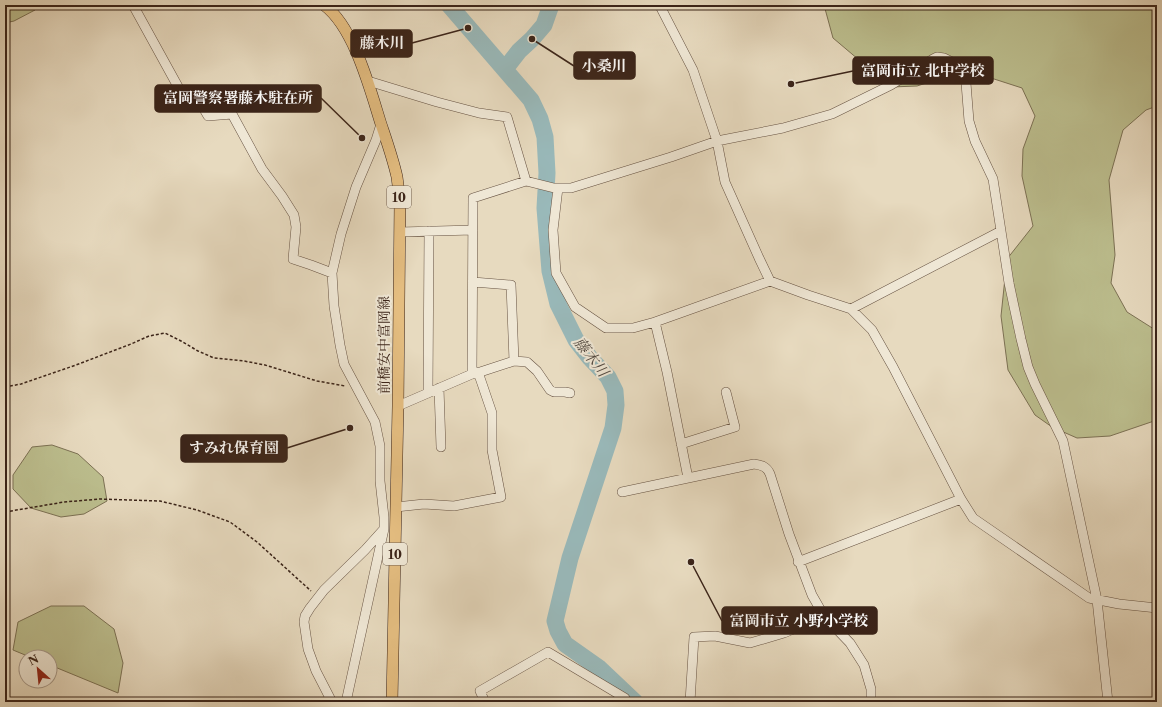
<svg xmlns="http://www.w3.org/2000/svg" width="1162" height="707" viewBox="0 0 1162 707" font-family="'Libre Caslon Text','Noto Serif JP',serif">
<rect width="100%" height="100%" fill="#e7dabf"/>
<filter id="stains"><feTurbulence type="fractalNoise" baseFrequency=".005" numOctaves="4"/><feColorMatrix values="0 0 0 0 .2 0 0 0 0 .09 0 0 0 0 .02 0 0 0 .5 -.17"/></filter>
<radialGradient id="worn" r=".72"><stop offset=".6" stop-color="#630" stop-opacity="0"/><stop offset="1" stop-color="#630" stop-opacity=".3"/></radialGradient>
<path fill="#bcbe8e" stroke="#7c7154" d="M5 5H33L35 10 14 21 5 23Z
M824 5H1138L1157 8V106L1146 110 1123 130 1109 180 1115 255 1111 283 1127 312 1157 331V420L1110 436 1077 438 1052 427 1035 415 1008 370 1001 316 1007 259 1033 226 1022 176 1023 149 1035 116 1022 88 991 78H942L917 86 891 87 833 38Z
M52 445 78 454 103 477 107 501 84 514 61 517 31 508 13 489V475L32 447Z
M51 606H84L114 629 123 663 118 693 50 665V657H30L13 650 18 622Z"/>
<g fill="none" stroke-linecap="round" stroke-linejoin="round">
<path stroke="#99b9ba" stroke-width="17" d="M449 5 531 100 540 119 545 137 547 173 545 208 550 271 558 304 576 340 590 358 608 377 615 391 616 405 613 428 570 558 555 621 558 631 565 644 599 668 635 702
M505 69 519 51 532 39 544 25 551 5"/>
<g stroke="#665242" stroke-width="10">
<path id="minor" d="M133 5 187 103 197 102 201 104 208 116 232 114 262 169 282 196 294 215 296 227 293 259 311 265 332 273
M661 5V8L693 70 717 141 725 182 759 258 770 281
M368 81 437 102 479 113 507 117 526 181
M558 188 553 230 556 273 575 307 606 328H633L655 322
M400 232 473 230
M473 282 511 285 514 361
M851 309 1001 231
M474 374 514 361 527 362 537 371 550 390 554 392H565L570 393
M439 388 441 447
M428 393 429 231
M398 406 472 374 473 198 526 181 554 188H571L671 157 717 141 783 128 832 114 891 85 933 59 937 57 944 58 950 61 955 65 963 76 966 83 969 121 975 141 993 179 1009 283 1021 339 1028 367 1035 384 1063 441 1097 600 1108 702
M681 444 735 427 726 392
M688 478 667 372 655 322 770 281 808 295 851 309 872 330 893 367 961 499 973 518 1089 598 1119 604 1157 608
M622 492C666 483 710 473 754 464 762 465 767 467 770 474L789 534 812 595 824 616 850 643 864 665 871 689V702
M396 507 424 504 454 506 501 497 492 450V413L478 372
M798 562 961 499
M332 702 316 671 308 649 304 622 305 616 310 608 324 590 365 550 383 530
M346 702 384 529V517L380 481V446L375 422 344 364 340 345 334 306 332 273 341 234 356 187 376 140 381 124
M485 702 480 691 548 652 625 698 626 702
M690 702 694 637 715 636 750 643 784 633 824 616"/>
</g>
<g stroke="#3b2419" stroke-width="12">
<path id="major" d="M324 5C354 27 370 89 381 124 387 142 393 159 397 177 398 185 399 193 400 201L398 406 392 702"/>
</g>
<path stroke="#3b2419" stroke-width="1.5" stroke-dasharray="3 2" stroke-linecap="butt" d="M5 387 21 384 76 365 131 344 149 336 165 333 181 341 198 351 214 358 244 361 265 365 317 381 345 386
M5 512 64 502 100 499 160 501 197 510 230 522 257 542 311 591"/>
<use href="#minor" stroke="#efe7d5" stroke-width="9"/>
<use href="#major" stroke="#e4bd80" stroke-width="11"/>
</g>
<g text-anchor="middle" stroke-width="4" stroke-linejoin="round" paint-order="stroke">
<g fill="#efe7d5" stroke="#715e51" stroke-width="1">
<rect x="387" y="186" width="24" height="22" rx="3"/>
<rect x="383" y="543" width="24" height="22" rx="3"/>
</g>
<g font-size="13" font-weight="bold" fill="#3b2419">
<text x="399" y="202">10</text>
<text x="395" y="559">10</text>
</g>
<g font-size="14" fill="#3b2419" stroke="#efe7d5">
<text transform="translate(384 345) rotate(-90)" y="5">前橋安中富岡線</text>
</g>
<g font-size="15" font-style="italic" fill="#524941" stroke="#efe7d5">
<text transform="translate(591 357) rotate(52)" y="5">藤木川</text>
</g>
</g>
<path fill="none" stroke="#3b2419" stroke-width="1.5" d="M468 28L412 43M532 39L574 66M791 84L853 71M362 138L321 98M350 428L287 448M691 562L722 621"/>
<g fill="#3b2419" stroke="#efe7d5" stroke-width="1.5">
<circle cx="468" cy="28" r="4"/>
<circle cx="532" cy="39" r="4"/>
<circle cx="791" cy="84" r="4"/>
<circle cx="362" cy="138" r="4"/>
<circle cx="350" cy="428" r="4"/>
<circle cx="691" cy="562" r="4"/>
</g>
<g fill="#3b2419" stroke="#3b2419" stroke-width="1.5">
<rect x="351" y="30" width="61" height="27" rx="4"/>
<rect x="574" y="52" width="61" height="27" rx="4"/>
<rect x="853" y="57" width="140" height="27" rx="4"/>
<rect x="155" y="85" width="166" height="27" rx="4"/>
<rect x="181" y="435" width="106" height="27" rx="4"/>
<rect x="722" y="607" width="155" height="27" rx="4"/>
</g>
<g font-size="15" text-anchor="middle" font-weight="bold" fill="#fff">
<text x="382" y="48">藤木川</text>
<text x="604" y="71">小桑川</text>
<text x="923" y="76">富岡市立 北中学校</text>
<text x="238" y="103">富岡警察署藤木駐在所</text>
<text x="234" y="453">すみれ保育園</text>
<text x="799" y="626">富岡市立 小野小学校</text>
</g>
<rect width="1162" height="707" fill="none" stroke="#e7dabf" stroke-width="20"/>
<rect x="6" y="6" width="1150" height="695" fill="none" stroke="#3b2419" stroke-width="2"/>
<rect x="10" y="10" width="1142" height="687" fill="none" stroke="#3b2419"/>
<g transform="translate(38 669) rotate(333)"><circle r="19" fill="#efe7d5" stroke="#a7998a"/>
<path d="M0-3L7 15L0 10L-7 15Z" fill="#8f2418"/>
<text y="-6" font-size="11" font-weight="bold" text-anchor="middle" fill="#3b2419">N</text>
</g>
<rect width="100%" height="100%" filter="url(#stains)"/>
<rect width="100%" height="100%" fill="url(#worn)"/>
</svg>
